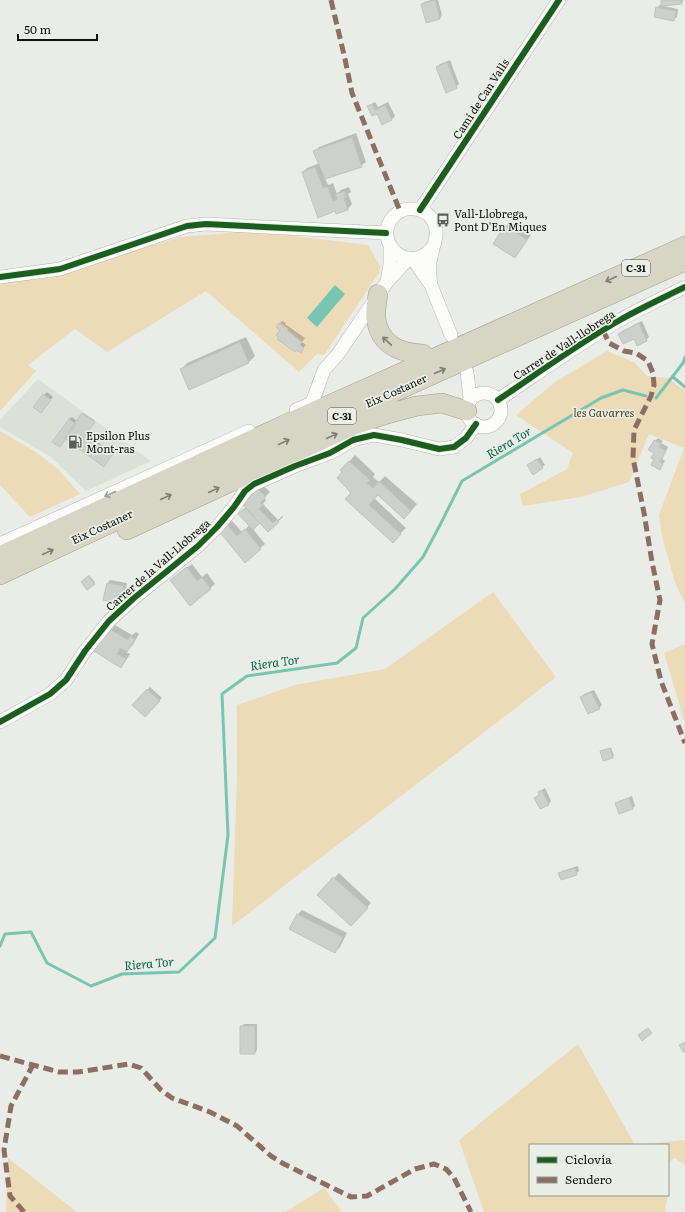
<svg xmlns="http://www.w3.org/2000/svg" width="685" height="1212" viewBox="0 0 685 1212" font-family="Literata,serif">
<rect width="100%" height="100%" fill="#eaede7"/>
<path fill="#dbe1d6" d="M38 379 151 461 86 491 51 457 0 427V420Z"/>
<path fill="#ebdbb7" d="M253 231 368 245 380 266 379 273 324 355 317 354 299 372 206 291 107 352 75 329 28 365 36 371 0 411V280L98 264 133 251 181 237Z
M607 351 634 362 647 376 668 378 685 391V604L675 582 662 537 659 515 684 448 649 434 629 482 581 497 523 506 520 494 567 469 573 453 516 415 555 382Z
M0 431 36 452 58 469 80 494 30 517 0 485Z
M493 592 556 677 232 926 237 776V705L295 685 385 669Z
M685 644V723L664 653Z
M578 1044 635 1145 685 1140V1165L675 1158 668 1162V1145H530V1195H668L665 1209 666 1212H484L459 1140Z
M8 1158 77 1212H6Z
M324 1188 342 1212H285Z"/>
<path fill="#78c6b1" d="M335 285 345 294 317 327 307 318Z"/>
<path fill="#0003" d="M431 0H438L442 15 440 18 422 5 424 2Z
M662 0H684L681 3 663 6 678 9 677 17 674 19 657 8 660 5 662 6Z
M450 60 459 84 456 87 437 67 440 64Z
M375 102 378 107 388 102 395 116 392 119 382 124 377 113 368 106Z
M356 133 366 162 361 166 325 178 328 185 333 183 337 194 341 190 349 187 351 192 348 194 352 204 348 209 337 213 303 172 307 168 320 163 315 152 319 147Z
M510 221 531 235 519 252 515 257 506 226Z
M282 321 286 323 285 324 305 338 302 342 306 345 300 351 287 330 288 329 280 323Z
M642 321 649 337 646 340 619 334 622 331Z
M246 337 255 356 249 362 181 370 187 363Z
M47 392 53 397 43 409 44 395Z
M83 413 95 421 86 434 113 453 105 465 69 419 72 417 77 421Z
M658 438 663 441 661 443 668 447 662 459 665 461 660 468 656 459 655 441Z
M355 455 375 474 373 477 379 482 385 476 417 504 410 512 378 494 374 498 406 528 399 535 352 493 344 472 342 470Z
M540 457 545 465 542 467 531 463Z
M263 485 270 492 264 498 266 500 263 504 278 520 282 516 283 517 268 531 260 522 253 529 265 544 245 561 225 527 232 521 242 532 250 525 240 514 246 508 243 504Z
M192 564 202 577 207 573 215 584 191 604 176 576Z
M89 575 95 582 88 589 82 582Z
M110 580 127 583 124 600 121 603 104 600 108 583Z
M115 625 132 635 136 632 139 634 132 646 126 652 130 654 125 662 121 667 95 651Z
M150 687 162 698 145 716 134 705Z
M594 690 602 705 599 708 582 697 584 694Z
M611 748 614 756 612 757 601 751Z
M545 788 551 801 549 804 540 808 535 798 540 794 539 793 542 790Z
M632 796 635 806 633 808 616 804 619 801Z
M578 866 579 871 576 874 560 873 562 871Z
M339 873 371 903 356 920 318 895Z
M302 910 347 933 340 947 335 952 298 914Z
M244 1024H257V1050L255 1053 241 1027Z"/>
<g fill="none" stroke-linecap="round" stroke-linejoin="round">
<path stroke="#78c6b1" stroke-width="3" d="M673 377 685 387
M656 398 683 363 685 357
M0 946 5 934 31 932 47 963 91 986 122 974 179 972 215 938 228 835 222 694 247 676 337 663 356 648 363 618 395 589 423 557 441 523 462 481 601 398 623 390 646 396"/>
</g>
<path fill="#cdd0cc" stroke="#c0c3bf" d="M435 0 440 19 426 23 421 4Z
M661 0H681L682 4 661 6Z
M656 7 676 11 674 21 654 17Z
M447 62 457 88 446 93 436 67Z
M372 104 375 110 385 105 392 120 382 125 377 114 372 116 367 106Z
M352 137 362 167 325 179 313 151Z
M315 167 323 188 328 187 333 201 337 199 335 194 344 191 347 197 344 198 348 210 336 214 335 211 318 218 302 172Z
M505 225 527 240 515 258 493 244Z
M279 323 284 327H283L302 342 300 345 304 348 301 353 296 350 295 352 277 339 279 337 276 335 280 330 276 327Z
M639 323 647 341 637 346 634 339 623 344 618 334Z
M240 342 249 363 189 390 180 369Z
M43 394 51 400 41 413 33 407Z
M82 413 95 422 85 435 112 455 104 467 64 438Z
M69 419 76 424 60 447 52 442Z
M654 440 661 444 659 447 666 451 660 462 663 464 660 470 651 465 654 459 651 458 654 453 648 450Z
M537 459 543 468 533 475 527 465Z
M349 461 370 480 367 483 373 488 379 481 411 511 404 519 378 495 369 505 401 534 393 543 345 499 351 493 337 478 342 472 340 470Z
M258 489 266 497 260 503 263 505 259 509 273 523 277 519 279 522 268 532 242 504Z
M245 508 260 523 253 530 238 514Z
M227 524 237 536 245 529 261 549 245 563 219 531Z
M187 567 197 581 202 577 211 589 190 606 170 580Z
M88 576 95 584 87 590 81 582Z
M107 583 124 586 121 604 103 600Z
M110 629 128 640 130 636 135 639 127 652 120 648 117 654 126 659 121 668 94 651Z
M147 689 160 701 145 717 132 705Z
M591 692 600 709 588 714 580 697Z
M610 748 613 758 603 761 600 751Z
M542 790 549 805 540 809 534 798 539 795 538 792Z
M629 798 633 809 619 814 615 803Z
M575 868 577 875 561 880 558 873Z
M333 877 368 908 351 926 317 895Z
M297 914 343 937 335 953 289 929Z
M240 1026H255V1054H240Z
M648 1028 652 1033 642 1041 638 1035Z
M685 1042V1052H683L679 1045Z"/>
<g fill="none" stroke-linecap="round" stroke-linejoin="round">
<g stroke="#b2b4b0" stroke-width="14">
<path id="minor" d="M420 210 559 0
M413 259 431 285 451 335
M0 277 60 269 187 226 206 224 386 233
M387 282 390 264V246
M431 285C430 278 429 270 430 263 431 248 442 233 432 219 426 211 418 208 408 209 402 209 397 213 393 217 375 238 400 269 424 255 427 253 430 250 433 247
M467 372 470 399
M467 410a17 17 0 1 1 34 0a17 17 0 1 1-34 0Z
M498 400C538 373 578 344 620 320 641 308 663 298 685 287
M296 410 312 403 324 370 338 354 387 282 409 258
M0 544 249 431
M0 722 50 694 66 680 85 651 109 621 134 598 198 546 217 527 234 507 245 491 254 484 295 466 330 453 353 440 374 435 402 440 439 449 454 447 466 438 476 424"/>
</g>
<g stroke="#9fa08d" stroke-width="20">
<path id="highway" d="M378 294C377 302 375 311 376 319 380 345 400 353 423 354
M127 530 354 425 387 414 417 406 442 403 467 411
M0 556 284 425 587 290 685 246
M0 575 292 438 685 261"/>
</g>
<use href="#minor" stroke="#fcfcfb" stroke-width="13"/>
<use href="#highway" stroke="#d6d5c6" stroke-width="19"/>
<path stroke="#8d6e63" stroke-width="5" stroke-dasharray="10 5" stroke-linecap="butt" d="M331 0 345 59 352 93 400 211
M603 330 609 343 624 351 636 353 648 361 653 373 654 385 651 396 634 430 633 458 644 513 652 562 660 600 652 644 661 681 685 743
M0 1056 59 1072H78L129 1064 141 1068 161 1090 172 1098 210 1112 237 1126 271 1156 284 1164 351 1197 367 1196 415 1169 434 1164 446 1169 454 1178 471 1212
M24 1212 10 1196 4 1150 11 1106 33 1065"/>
<g stroke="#eaefe5" stroke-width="8">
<path id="cycleway" d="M420 210 559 0
M0 277 60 269 187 226 206 224 386 233
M498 400C538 373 578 344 620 320 641 308 663 298 685 287
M0 722 50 694 66 680 85 651 109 621 134 598 198 546 217 527 234 507 245 491 254 484 295 466 330 453 353 440 374 435 402 440 439 449 454 447 466 438 476 424"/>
</g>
<use href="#cycleway" stroke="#1b5e20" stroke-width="6"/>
</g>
<defs><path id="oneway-shaft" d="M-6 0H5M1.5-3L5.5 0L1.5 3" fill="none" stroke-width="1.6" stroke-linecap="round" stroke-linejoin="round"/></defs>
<g stroke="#7d7d73">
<use href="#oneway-shaft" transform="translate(611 279) rotate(155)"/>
<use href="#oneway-shaft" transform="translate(387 341) rotate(-137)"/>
<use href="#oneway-shaft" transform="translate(440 371) rotate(-24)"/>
<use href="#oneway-shaft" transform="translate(332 436) rotate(-25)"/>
<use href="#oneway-shaft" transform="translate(284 442) rotate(-25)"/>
<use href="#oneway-shaft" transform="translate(214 490) rotate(-25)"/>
<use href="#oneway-shaft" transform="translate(166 497) rotate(-25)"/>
<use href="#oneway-shaft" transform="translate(48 552) rotate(-25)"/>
</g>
<use stroke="#9e9e9c" href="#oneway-shaft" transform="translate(110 494) rotate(155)"/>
<defs>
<g id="bus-bare" transform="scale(1.08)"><path d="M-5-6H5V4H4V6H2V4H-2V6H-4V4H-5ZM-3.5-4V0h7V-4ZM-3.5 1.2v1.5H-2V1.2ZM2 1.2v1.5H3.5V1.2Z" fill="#5c5e5a" stroke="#eaefe5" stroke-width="2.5" paint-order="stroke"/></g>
<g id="fuel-bare" transform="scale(1.08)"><path d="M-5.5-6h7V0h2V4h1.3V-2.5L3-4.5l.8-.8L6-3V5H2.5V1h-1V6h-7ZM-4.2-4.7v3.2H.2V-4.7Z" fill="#5c5e5a" stroke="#eaefe5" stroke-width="2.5" paint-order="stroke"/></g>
</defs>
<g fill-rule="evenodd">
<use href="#bus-bare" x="443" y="220"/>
<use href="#fuel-bare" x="75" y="442"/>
</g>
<g text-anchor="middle" stroke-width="3.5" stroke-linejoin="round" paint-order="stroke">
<g fill="#eaefe5" stroke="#51544e" stroke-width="1">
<rect x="622" y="260" width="28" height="16" rx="3"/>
<rect x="328" y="408" width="28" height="16" rx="3"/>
</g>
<g font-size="10" font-weight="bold" fill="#10110e">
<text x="636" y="272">C-31</text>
<text x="342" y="420">C-31</text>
</g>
<g font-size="11" fill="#10110e" stroke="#eaefe5">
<text transform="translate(481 99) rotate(-57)" y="4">Camí de Can Valls</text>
<text transform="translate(564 345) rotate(-33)" y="4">Carrer de Vall-llobrega</text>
<text transform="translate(396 391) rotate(-24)" y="4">Eix Costaner</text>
<text transform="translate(102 527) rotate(-25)" y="4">Eix Costaner</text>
<text transform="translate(158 565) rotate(-41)" y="4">Carrer de la Vall-Llobrega</text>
</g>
<g font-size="11" fill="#10110e" stroke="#eaefe5" text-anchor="start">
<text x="454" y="218">Vall-Llobrega,<tspan x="454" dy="13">Pont D'En Miques</tspan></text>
<text x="86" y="440">Epsilon Plus<tspan x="86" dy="13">Mont-ras</tspan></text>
</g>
<g font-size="11" font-style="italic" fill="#50401e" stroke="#eaefe5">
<text x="604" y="417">les Gavarres</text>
</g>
<g font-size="12" font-style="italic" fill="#076351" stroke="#eaefe5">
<text transform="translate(509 443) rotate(-31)" y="4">Riera Tor</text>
<text transform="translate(275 663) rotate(-8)" y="4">Riera Tor</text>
<text transform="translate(149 964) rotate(-5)" y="4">Riera Tor</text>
</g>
</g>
<rect x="529" y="1144" width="140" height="52" fill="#eaefe5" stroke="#93968f"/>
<rect x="537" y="1157" width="20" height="6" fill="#1b5e20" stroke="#93968f"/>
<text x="565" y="1164" font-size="12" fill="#10110e">Ciclovía</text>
<rect x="537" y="1177" width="20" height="6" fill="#8d6e63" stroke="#93968f"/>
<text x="565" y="1184" font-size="12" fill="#10110e">Sendero</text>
<path d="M18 34v6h79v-6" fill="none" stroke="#10110e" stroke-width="2"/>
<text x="24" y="34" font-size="12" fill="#10110e" stroke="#eaefe5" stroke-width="3" paint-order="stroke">50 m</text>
</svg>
